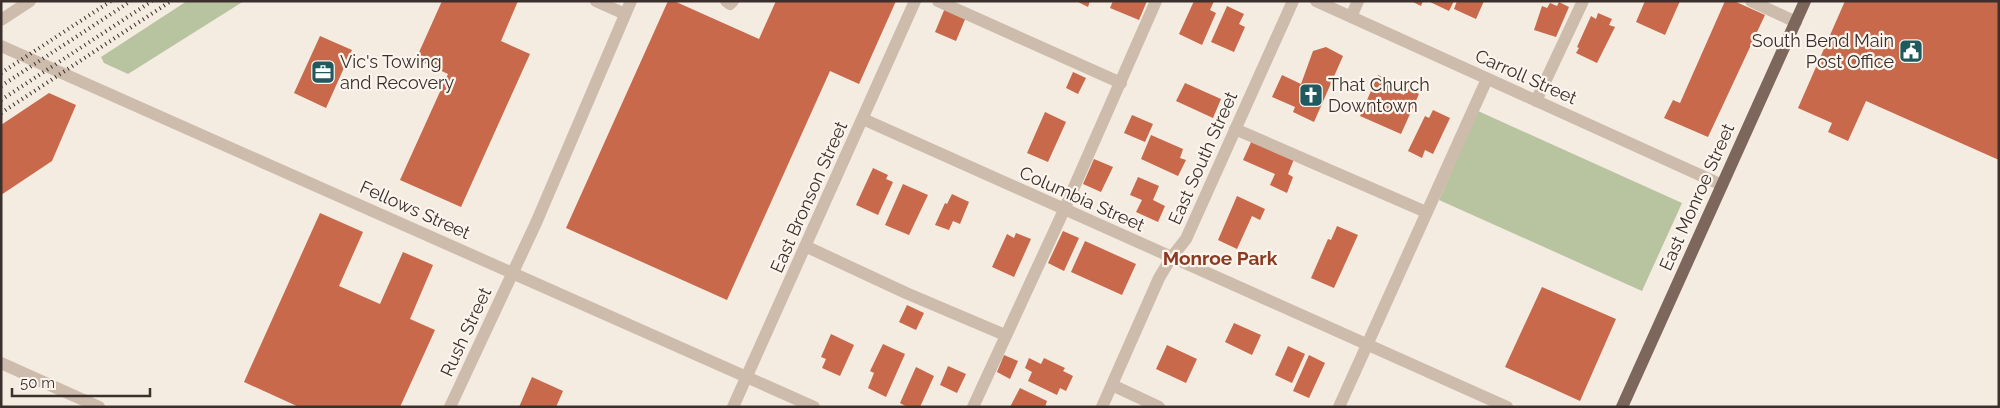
<svg xmlns="http://www.w3.org/2000/svg" width="2000" height="408" viewBox="0 0 2000 408" font-family="Raleway,sans-serif">
<rect width="100%" height="100%" fill="#f4ebe1"/>
<path fill="#b8c4a0" d="M187 1H244L128 74 104 63 101 57Z
M1478 111 1682 203 1642 291 1439 200Z"/>
<path fill="#c8694b" d="M442 1H518L501 41 530 54 461 207 400 180 448 74 416 59Z
M668 1H674L759 39 776 1H896L859 84 830 71 727 300 566 228Z
M1076 1H1090L1088 7Z
M1113 1H1147L1139 20 1110 8Z
M1194 1H1214L1210 10 1216 13 1202 45 1179 34Z
M1411 1H1423L1421 6Z
M1428 1H1454L1449 11Z
M1457 1H1484L1476 19 1454 9Z
M1645 1H1680L1665 35 1636 22Z
M1725 1H1734L1765 15 1708 137 1664 118 1673 100 1680 103Z
M1845 1H1999V160L1866 101 1848 141 1828 132 1832 123 1798 108Z
M1559 2 1569 7 1556 37 1534 30 1542 6 1547 8 1550 3 1557 6Z
M1227 6 1244 14 1239 24 1245 27 1234 52 1211 42Z
M945 8 966 17 956 41 935 32Z
M1598 13 1612 19 1609 25 1615 27 1597 63 1576 53 1579 48 1577 47 1591 16 1596 19Z
M320 36 352 50 326 108 294 93Z
M1326 47 1343 56 1314 122 1293 112 1295 107 1272 97 1282 75 1301 84 1313 51Z
M1073 72 1086 78 1078 94 1066 88Z
M1378 75 1391 81 1388 88 1404 95 1407 88 1419 94 1401 134 1360 116Z
M1185 83 1221 99 1213 118 1176 101Z
M49 93 76 105 52 161 1 195V125Z
M1433 110 1450 118 1433 154 1425 150 1422 158 1408 151 1425 116 1429 118Z
M1045 112 1066 122 1048 162 1027 153Z
M1132 115 1153 124 1145 142 1124 133Z
M1151 135 1183 149 1180 158 1186 160 1178 176 1141 159Z
M1252 140 1294 159 1288 174 1293 177 1287 193 1270 185 1275 174 1243 160Z
M1094 159 1113 167 1101 192 1083 184Z
M873 168 888 175 886 179 893 182 878 215 856 205Z
M1138 177 1159 186 1153 200 1165 206 1158 222 1136 212 1142 200 1130 195Z
M903 184 928 195 909 235 885 225Z
M952 194 969 202 960 224 953 221 949 230 935 225 945 203 947 204Z
M1237 196 1265 209 1260 220 1252 216 1237 249 1218 240Z
M320 213 363 232 339 286 380 304 403 252 433 265 410 319 435 330 400 407H299L244 382Z
M1337 226 1358 235 1334 288 1311 278 1328 239 1331 240Z
M1063 231 1079 238 1064 271 1048 263Z
M1016 233 1031 239 1014 277 992 267 1007 234 1014 238Z
M1085 241 1136 264 1122 295 1071 272Z
M1542 287 1616 319 1580 401 1505 367Z
M907 305 924 313 916 330 899 322Z
M1234 323 1261 335 1252 355 1225 342Z
M831 334 854 345 840 376 822 368 826 359 821 357Z
M883 344 905 354 886 397 868 388 874 373 870 371Z
M1167 345 1197 359 1186 383 1156 369Z
M1288 346 1305 354 1292 383 1275 375Z
M1004 355 1018 361 1010 379 997 372Z
M1309 355 1325 363 1309 398 1293 391Z
M1029 358 1041 364 1044 358 1065 368 1063 371 1073 376 1066 391 1060 388 1057 395 1028 381 1032 372 1025 368Z
M948 366 966 374 957 393 940 385Z
M916 367 934 376 920 407H907L900 403Z
M532 377 563 391 556 407H519Z
M1020 388 1047 401 1045 407H1010Z"/>
<g fill="none" stroke-linecap="round" stroke-linejoin="round">
<path stroke="#cdbbac" stroke-width="12" d="M596 1 625 14
M726 1 730 4 733 1
M938 1 1121 83
M1316 1 1722 185
M1751 1 1796 22
M1351 17 1358 1
M1 20 30 1
M1 46 814 407
M1536 101 1583 1
M863 119 1507 407
M1235 129 1426 212
M805 246 906 293 1005 335
M1 363 99 407
M1112 385 1159 407
M450 407 536 223 631 1
M733 407 915 1
M973 407 1064 210 1156 1
M1102 407 1159 278 1171 258 1186 239 1293 1
M1339 407 1487 79"/>
<path stroke="#7d675c" stroke-width="12" d="M1622 407 1805 1"/>
<path stroke="#3b302b" stroke-width="4" stroke-dasharray="1 4" stroke-linecap="butt" d="M1 73 111 1
M1 86 131 1
M1 100 152 1
M1 113 171 1"/>
</g>
<defs>
<g id="civic-square" transform="scale(1.25)"><rect x="-9" y="-9" width="18" height="18" rx="4" fill="#1f5a5e" stroke="#fbf5ee"/><path d="M-.6-6.5H3V-4.5H.6V-3L4-1V1h2V6H-6V1h2V-1L-.6-3ZM-1.2 2.5V6h2.4V2.5Z" fill="#fff"/></g>
<g id="office-square" transform="scale(1.25)"><rect x="-9" y="-9" width="18" height="18" rx="4" fill="#1f5a5e" stroke="#fbf5ee"/><path d="M-6-3h4V-5.5h4V-3h4V5H-6ZM-1-4.5V-3h2v-1.5ZM-6 0V1H6V0Z" fill="#fff"/></g>
<g id="church-square" transform="scale(1.25)"><rect x="-9" y="-9" width="18" height="18" rx="4" fill="#1f5a5e" stroke="#fbf5ee"/><path d="M-1.2-6h2.4v3.5h3.3v2.4h-3.3V6h-2.4V-.1h-3.3v-2.4h3.3Z" fill="#fff"/></g>
</defs>
<g fill-rule="evenodd">
<use href="#civic-square" x="1911" y="51"/>
<use href="#office-square" x="323" y="72"/>
<use href="#church-square" x="1311" y="95"/>
</g>
<g text-anchor="middle" stroke-width="4.5" stroke-linejoin="round" paint-order="stroke">
<g font-size="18" fill="#3b302b" stroke="#fbf5ee" text-anchor="start">
<text x="1894" y="47" text-anchor="end">South Bend Main<tspan x="1894" dy="21">Post Office</tspan></text>
<text x="340" y="68">Vic's Towing<tspan x="340" dy="21">and Recovery</tspan></text>
<text x="1328" y="91">That Church<tspan x="1328" dy="21">Downtown</tspan></text>
</g>
<g font-size="18" fill="#3b302b" stroke="#fbf5ee">
<text transform="translate(1526 77) rotate(24)" y="6">Carroll Street</text>
<text transform="translate(1203 158) rotate(-66)" y="6">East South Street</text>
<text transform="translate(809 197) rotate(-66)" y="6">East Bronson Street</text>
<text transform="translate(1697 197) rotate(-66)" y="6">East Monroe Street</text>
<text transform="translate(1082 199) rotate(24)" y="6">Columbia Street</text>
<text transform="translate(415 210) rotate(24)" y="6">Fellows Street</text>
<text transform="translate(466 332) rotate(-65)" y="6">Rush Street</text>
</g>
<g font-size="19" font-weight="bold" fill="#8c3b22" stroke="#fbf5ee">
<text x="1220" y="265">Monroe Park</text>
</g>
</g>
<rect width="2000" height="408" fill="none" stroke="#3b302b" stroke-width="5"/>
<path d="M12 388v8h138v-8" fill="none" stroke="#3b302b" stroke-width="2.5"/>
<text x="20" y="388" font-size="15" fill="#3b302b" stroke="#fbf5ee" stroke-width="4" paint-order="stroke">50 m</text>
</svg>
